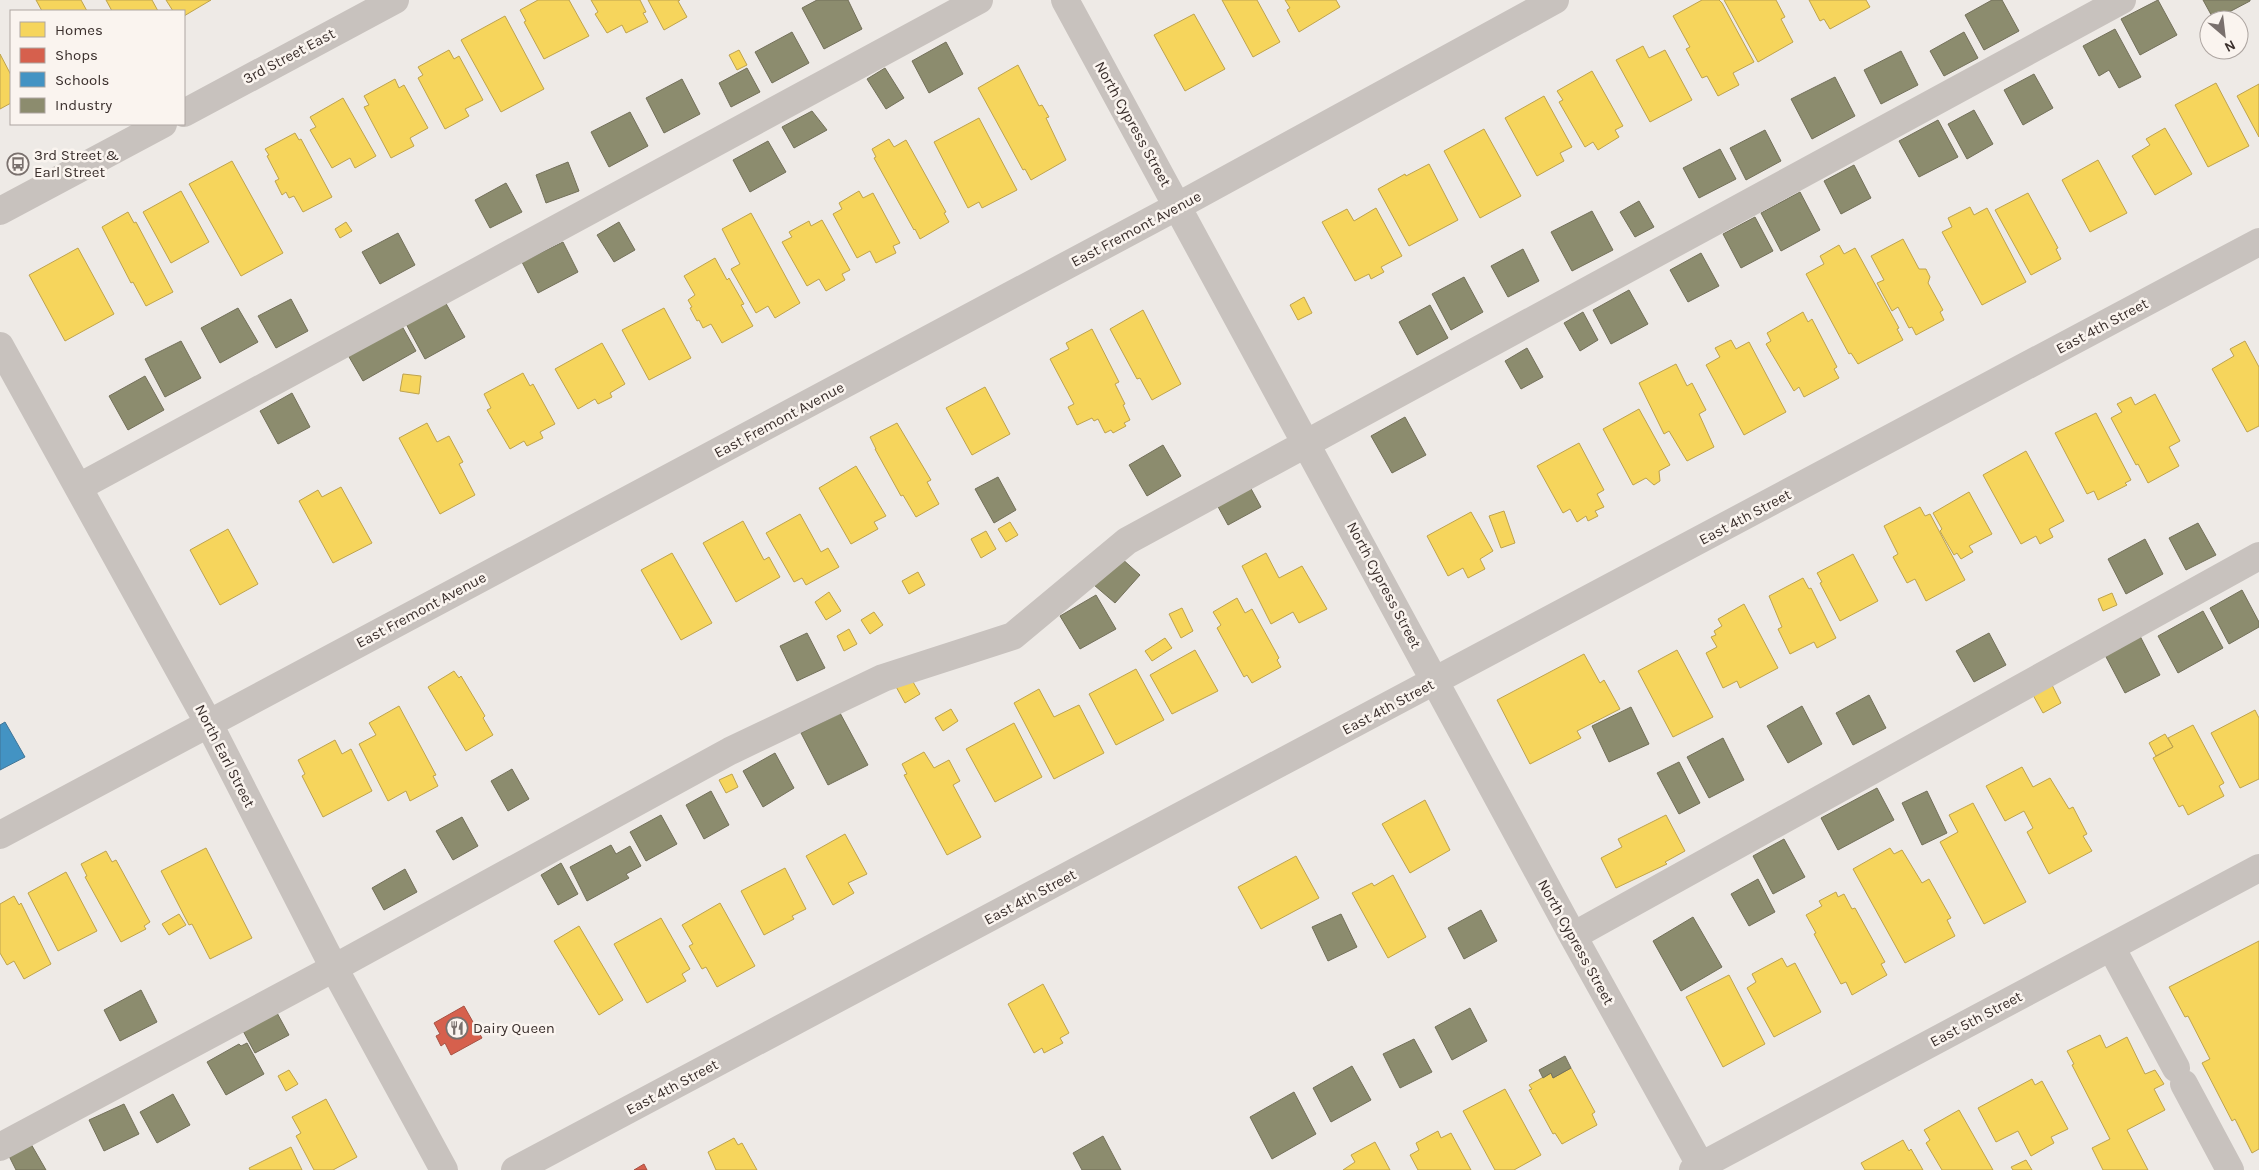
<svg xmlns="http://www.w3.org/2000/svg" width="2259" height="1170" viewBox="0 0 2259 1170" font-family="Karla,sans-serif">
<rect width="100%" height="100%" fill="#eeeae6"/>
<path fill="#f6d55c" stroke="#bea34e" d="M36 0H81L87 11H42Z
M106 0H152L158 11H112Z
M166 0H211L184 16V11H173Z
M538 0H569L589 36 544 59 524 22 526 21 520 10Z
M591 0H640L646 12 643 13 648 22 626 33 622 25 607 33 595 14 598 12Z
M648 0H680L678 1 687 17 664 30Z
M1222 0H1257L1280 42 1253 57Z
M1285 0H1336L1340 7 1299 32 1287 10 1290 8Z
M1702 0H1719L1722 3 1754 62 1733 73 1739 85 1718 96 1707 76 1702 78 1686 49 1690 47 1673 16Z
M1724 0H1776L1785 17 1781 19 1793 42 1758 62Z
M1809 0H1866L1870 7 1830 29 1824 19 1820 21Z
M1194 14 1225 69 1185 91 1154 35Z
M505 16 544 89 501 112 461 40Z
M1643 46 1649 58 1665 50 1692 100 1650 122 1616 60Z
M449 50 454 59 459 56 483 100 465 109 469 116 445 129 418 78 423 75 418 67Z
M739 50 747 65 737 70 729 55Z
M0 54 11 75V103L0 109Z
M1018 65 1039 106 1042 105 1049 117 1046 118 1066 160 1031 180 1025 169 1023 170 978 88Z
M1592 71 1623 126 1615 130 1619 137 1598 150 1593 142 1585 147 1559 102 1563 100 1557 91Z
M395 79 399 88 404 85 428 128 410 138 414 146 391 158 364 107 369 105 364 96Z
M2216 83 2249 146 2208 167 2175 105Z
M2259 84V137L2237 96Z
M1544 96 1572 147 1560 153 1564 161 1537 176 1505 118Z
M343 98 376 156 355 168 350 158 332 168 310 130 316 127 310 117Z
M979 118 1017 190 982 208 979 202 968 208 934 142Z
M2165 128 2192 174 2155 195 2132 156 2150 145 2146 139Z
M1484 129 1521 196 1480 218 1444 151Z
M295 133 299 140 301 139 332 197 303 212 294 196 289 198 286 192 282 195 275 181 279 179 267 156 269 155 265 149Z
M889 139 894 147 906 140 946 212 944 213 949 222 920 239 915 229 914 230 874 158 876 157 872 149Z
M2098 160 2127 213 2090 232 2062 180Z
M232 161 283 253 241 276 189 184Z
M1429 164 1458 220 1409 246 1378 189 1405 174 1406 176Z
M181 191 209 242 171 263 143 212Z
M859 191 863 198 873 193 900 243 893 246 896 253 876 263 870 251 857 258 833 214 842 209 839 203Z
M2028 193 2058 248 2056 249 2061 259 2031 275 1995 210Z
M1970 207 1974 215 1987 208 2026 282 1982 305 1942 232 1952 227 1948 218Z
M1376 208 1402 256 1381 267 1384 272 1371 279 1369 274 1355 281 1322 222 1347 209 1354 221Z
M128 212 134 223 136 222 173 292 146 306 133 282 131 283 102 227Z
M751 213 800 303 775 318 768 306 756 313 731 269 740 264 722 229Z
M822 220 850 270 842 274 845 280 826 291 819 279 807 286 782 242 792 237 789 232 809 221 811 226Z
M346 222 352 231 340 238 335 229Z
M1903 239 1919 269H1926L1930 277 1928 283 1943 310 1940 312 1944 320 1916 335 1912 327 1909 328 1898 307 1892 311 1877 283 1884 280 1871 256Z
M1839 245 1844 254 1855 248 1899 328 1897 329 1903 340 1858 364 1851 353 1849 354 1806 274 1824 264 1820 256Z
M78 248 114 314 65 341 29 275Z
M715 258 727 280 729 278 744 304 741 305 753 326 722 343 711 324 703 328 699 320 697 321 690 308 692 307 688 300 695 295 684 276Z
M1304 297 1312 313 1298 320 1290 305Z
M664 308 691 358 649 380 622 330Z
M1143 310 1181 384 1152 400 1140 378 1137 379 1110 329Z
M1803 312 1808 322 1812 319 1837 367 1834 369 1839 378 1804 397 1799 387 1794 391 1766 344 1771 341 1767 333Z
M1092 329 1119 382 1115 384 1125 404 1123 405 1130 420 1124 423 1126 426 1113 433 1111 430 1105 433 1098 419 1094 421 1092 418 1077 425 1068 407 1074 404 1050 359 1069 349 1066 343Z
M1731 340 1736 349 1749 342 1786 412 1744 435 1706 365 1720 357 1715 348Z
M2245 341 2259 367V426L2247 432 2212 369 2234 356 2230 349Z
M602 343 625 384 610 393 612 397 598 404 595 399 578 409 555 369Z
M1676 364 1687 386 1692 383 1706 410 1699 414 1714 447 1687 461 1669 431 1664 434 1639 383Z
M523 373 530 386 533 384 555 424 540 432 543 438 527 446 524 441 510 449 487 410 491 408 484 394Z
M403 374 421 376 419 394 400 391Z
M985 387 1010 434 972 455 946 408Z
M2155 394 2180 441 2169 447 2179 466 2148 483 2138 464 2136 465 2111 418 2122 412 2117 404 2131 397 2135 405Z
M1639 409 1670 465 1659 471 1660 481 1654 485 1646 478 1633 485 1603 429Z
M2096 413 2131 480 2125 483 2127 485 2098 500 2094 491 2087 494 2055 433Z
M427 423 437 442 449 436 463 462 459 464 475 495 440 514 399 438Z
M897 423 931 480 927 482 939 504 916 517 903 495 901 496 875 449H876L870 437Z
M1579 443 1604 490 1597 494 1604 507 1595 511 1598 516 1588 521 1586 516 1577 522 1570 509 1563 513 1537 466Z
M2026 451 2064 521 2049 529 2053 537 2040 544 2036 536 2021 544 1983 475Z
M856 466 886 516 874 522 878 529 851 544 819 488Z
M341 487 372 543 333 563 299 501 318 490 322 497Z
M1969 492 1992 534 1969 546 1973 552 1961 559 1957 553 1954 555 1940 531 1942 529 1933 513Z
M1920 507 1925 516 1930 514 1965 580 1926 601 1915 579 1907 583 1893 557 1898 554 1884 526Z
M1504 511 1515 543 1501 548 1489 516Z
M1471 512 1493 551 1480 559 1485 569 1468 578 1463 568 1448 576 1427 536Z
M800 514 821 552 828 548 839 567 806 585 802 578 794 582 766 533Z
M743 521 764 560 769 557 780 577 736 602 703 543Z
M1010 522 1018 535 1006 542 998 529Z
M228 529 258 584 220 605 190 550Z
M986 531 996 549 981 558 971 539Z
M672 553 712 623 681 640 641 570Z
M1266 553 1279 578 1302 566 1327 609 1299 623 1293 612 1271 624 1242 566Z
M1853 554 1878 601 1840 621 1820 583 1822 582 1817 573Z
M918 572 925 585 909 594 902 581Z
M1803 578 1809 589 1811 588 1836 638 1817 648 1814 642 1790 654 1778 629 1782 627 1769 596Z
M829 592 841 611 826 620 815 602Z
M2112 593 2117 605 2103 611 2098 599Z
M1237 598 1245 613 1252 609 1279 658 1277 660 1281 667 1252 683 1247 675 1244 677 1217 628 1221 625 1213 612Z
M1744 604 1778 668 1740 688 1737 681 1723 688 1706 653 1717 647 1711 637 1716 635 1714 631 1722 626 1718 619Z
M1182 608 1193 631 1181 638 1169 614Z
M874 612 883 625 870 634 861 620Z
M849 629 857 644 844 651 837 636Z
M1165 638 1172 648 1152 661 1145 651Z
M1195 650 1218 691 1172 714 1150 675Z
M1677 650 1713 717 1673 737 1638 671Z
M1584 654 1600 683 1604 680 1620 709 1577 731 1581 738 1530 764 1497 700Z
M1136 669 1164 720 1116 745 1089 694Z
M454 671 459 678 461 676 485 716 483 718 493 735 466 751 428 687Z
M909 675 920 694 905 703 894 683Z
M2052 685 2061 703 2043 713 2033 695Z
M1039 689 1054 717 1079 705 1104 753 1054 779 1014 703Z
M399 706 436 775 433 776 438 786 410 801 406 791 388 801 359 744 376 735 369 723Z
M951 709 958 721 943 731 935 718Z
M2255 710 2259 718V779L2240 788 2211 733Z
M1014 723 1042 777 995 802 966 749Z
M2193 725 2224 783 2219 786 2224 796 2188 815 2183 805 2179 807 2153 758 2173 747 2168 738Z
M2165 734 2173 747 2156 756 2149 743Z
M335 740 342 754 351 749 372 791 323 817 302 776 305 774 298 760Z
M924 752 934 768 949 760 960 781 953 785 981 837 947 855 904 775 907 774 902 764Z
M2022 767 2033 787 2050 778 2069 809 2073 807 2087 834 2083 836 2092 851 2049 874 2027 832 2033 828 2024 811 2005 821 1986 786Z
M732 774 738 787 726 793 719 780Z
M1425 800 1450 850 1410 873 1382 824Z
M1973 803 2026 902 1984 924 1940 842 1958 832 1949 815Z
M1666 815 1685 851 1665 862 1667 864 1616 888 1601 858 1622 847 1618 839Z
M845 834 867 874 848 883 854 893 833 905 806 856Z
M206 848 252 938 210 959 192 924 189 925 161 871Z
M1890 848 1894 854 1902 850 1922 883 1929 879 1951 918 1947 920 1955 936 1905 963 1853 869Z
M106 851 112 862 116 860 150 922 144 926 146 929 121 942 85 877 87 876 81 864Z
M1296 856 1319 898 1261 929 1238 887Z
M785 868 806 909 792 916 794 919 764 935 741 891Z
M66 872 97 931 58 951 28 893Z
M1393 875 1426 937 1388 958 1352 893 1372 883 1374 886Z
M1836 892 1838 897 1844 894 1852 909 1855 908 1885 962 1881 964 1887 975 1852 995 1846 982 1841 984 1814 934 1816 933 1806 915 1822 906 1819 901Z
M14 896 19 905 21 903 51 964 24 979 14 961 7 965 0 953V904Z
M720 903 755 966 717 987 706 967 702 969 689 946 693 944 682 925Z
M179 914 186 925 169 935 162 924Z
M661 918 690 969 682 974 686 981 647 1003 614 944Z
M579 926 623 1000 599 1015 554 941Z
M2259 941V1149L2252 1153 2235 1119 2232 1121 2202 1063 2210 1059 2188 1016 2185 1017 2169 987Z
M1782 958 1787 967 1795 963 1821 1012 1774 1037 1747 988 1756 982 1752 974Z
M1729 975 1765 1044 1723 1067 1686 997Z
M1043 984 1069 1033 1060 1038 1063 1043 1044 1053 1042 1048 1034 1053 1008 1004Z
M2100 1035 2106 1048 2127 1037 2145 1074 2155 1070 2164 1084 2154 1089 2165 1110 2127 1130 2148 1170H2103L2092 1148 2110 1139 2072 1065 2074 1064 2067 1051Z
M1571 1068 1595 1112 1592 1114 1597 1125 1562 1144 1555 1133 1553 1134 1529 1090 1532 1089 1529 1085 1551 1073 1553 1078Z
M289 1070 298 1084 286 1091 278 1076Z
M2032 1079 2035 1085 2042 1081 2068 1129 2051 1137 2054 1143 2031 1156 2018 1131 1996 1142 1978 1108Z
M1505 1089 1541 1155 1514 1170H1495L1463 1111Z
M326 1099 357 1157 333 1170H314L296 1136 301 1133 292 1117Z
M1959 1110 1993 1170H1942L1926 1143 1930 1140 1924 1130Z
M1438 1131 1441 1138 1451 1133 1471 1170H1418L1410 1155 1419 1150 1416 1143Z
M734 1138 738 1145 742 1143 757 1170H716L708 1152Z
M1903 1140 1909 1151 1911 1149 1923 1170H1865L1861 1163Z
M1375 1142 1390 1170H1343L1355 1162 1351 1155Z
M291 1147 302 1170H250L249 1168Z
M2026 1160 2032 1170H2013L2011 1167Z"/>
<path fill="#d6604d" stroke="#a75143" d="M464 1006 482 1038 451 1055 445 1043 441 1046 436 1036 440 1034 434 1023Z
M644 1164 647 1170H634Z"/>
<path fill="#4393c3" stroke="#407596" d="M5 722 25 757 0 770V725Z"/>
<path fill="#8c8c6e" stroke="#73705a" d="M817 0H848L862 29 824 49 802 8Z
M1992 0H2002L2019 31 1984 50 1965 15Z
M2158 0 2177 35 2140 55 2121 19Z
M2203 0H2250V1L2214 20Z
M2115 29 2141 77 2119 88 2109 70 2099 76 2083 46Z
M792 32 809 63 772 83 755 52Z
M1964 32 1978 58 1944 76 1930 51Z
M946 42 963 74 929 93 912 61Z
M1901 51 1918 85 1881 104 1864 70Z
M747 68 760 92 731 107 719 83Z
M885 68 904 98 886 109 867 79Z
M2034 74 2053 108 2023 125 2004 90Z
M1835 77 1855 116 1812 139 1791 99Z
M682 79 700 114 664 133 646 98Z
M1974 110 1993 144 1967 159 1948 124Z
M812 111 827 130 794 148 782 127Z
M630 112 648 146 609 167 591 132Z
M1938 120 1958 157 1919 177 1899 141Z
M1765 130 1781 161 1746 180 1730 148Z
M768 141 786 172 750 192 733 160Z
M1720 149 1736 179 1699 198 1683 168Z
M568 162 579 191 546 203 536 175Z
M1854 165 1871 198 1841 214 1824 181Z
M506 183 522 212 490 228 475 200Z
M1800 192 1820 230 1781 251 1761 213Z
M1639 201 1654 227 1635 237 1620 212Z
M1592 211 1613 250 1572 271 1551 232Z
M1755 217 1773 251 1741 268 1723 234Z
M619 222 635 250 614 262 597 235Z
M398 233 415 265 380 284 362 252Z
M563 242 578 272 538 293 522 262Z
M1523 249 1539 281 1508 297 1491 266Z
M1701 253 1719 286 1688 302 1670 270Z
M1464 277 1483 312 1451 330 1432 294Z
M1629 290 1648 324 1611 344 1593 310Z
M291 299 308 331 276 348 258 316Z
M444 300 465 337 425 359 405 322Z
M1430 305 1448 338 1417 355 1399 322Z
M238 308 258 342 220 363 201 328Z
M1583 312 1598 340 1580 351 1564 323Z
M398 319 416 351 363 381 345 350Z
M181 341 201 378 165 397 145 359Z
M1527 348 1543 377 1521 389 1505 361Z
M145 376 164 410 128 430 109 396Z
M292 393 310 427 278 444 260 411Z
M1405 417 1426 455 1392 473 1371 436Z
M1163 445 1181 476 1147 496 1129 465Z
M998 477 1016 510 994 523 975 489Z
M1249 485 1261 507 1228 525 1216 503Z
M2198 523 2216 555 2186 570 2169 538Z
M2145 539 2163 574 2126 594 2108 559Z
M1120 557 1140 575 1115 603 1094 585Z
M2242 590 2259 622V627L2229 644 2210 608Z
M1096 595 1116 629 1080 649 1060 616Z
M2203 611 2223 648 2178 673 2158 636Z
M807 633 825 668 797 681 780 646Z
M1989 633 2006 665 1974 682 1956 651Z
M2140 636 2160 675 2125 693 2105 655Z
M1869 695 1886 728 1853 745 1836 713Z
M1802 706 1822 744 1788 763 1767 726Z
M1631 707 1649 744 1609 762 1592 726Z
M840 713 868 765 828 785 801 733Z
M1723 738 1744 780 1709 798 1687 757Z
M775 753 794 788 763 807 743 771Z
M1679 762 1700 803 1679 814 1657 773Z
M512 769 529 799 508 811 491 781Z
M1877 788 1894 820 1838 850 1821 818Z
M711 791 729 825 704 839 686 805Z
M1927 791 1947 833 1922 845 1902 803Z
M661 815 677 844 646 861 630 832Z
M462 817 478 846 453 860 436 831Z
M1784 839 1805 877 1773 894 1753 856Z
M611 845 616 854 630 846 641 866 626 874 629 878 587 901 570 867Z
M561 863 578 894 558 905 541 875Z
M405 869 417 892 384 910 372 888Z
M1758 879 1775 912 1749 926 1731 894Z
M1481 910 1497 941 1464 959 1448 928Z
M1341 914 1357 947 1328 961 1312 927Z
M1693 917 1722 967 1681 991 1653 941Z
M141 990 157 1022 120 1041 104 1010Z
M1470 1008 1487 1041 1452 1060 1435 1027Z
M276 1011 289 1035 255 1053 242 1029Z
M1414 1039 1432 1072 1400 1088 1383 1054Z
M247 1043 264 1074 226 1095 207 1062 239 1044 241 1046Z
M1565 1056 1571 1068 1553 1078 1551 1073 1543 1078 1539 1070Z
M1352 1066 1371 1100 1331 1122 1313 1088Z
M1294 1092 1316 1134 1272 1159 1250 1117Z
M173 1094 190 1125 157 1143 140 1112Z
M124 1104 139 1134 104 1151 89 1120Z
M1103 1136 1121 1170H1082L1073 1153Z
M31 1144 46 1170H16L9 1156Z"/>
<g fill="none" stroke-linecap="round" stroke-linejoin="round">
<path stroke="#c8c2be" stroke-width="28" d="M1065 0 1573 936 1703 1170
M184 113 395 0
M0 211 163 124
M0 346 209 724 334 968 444 1170
M79 487 979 0
M0 835 1178 206 1555 0
M1573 936 2259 556
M2111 947 2176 1068
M2184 1084 2230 1170
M0 1147 334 968 730 751 883 678 1013 636 1127 541 2122 0
M515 1170 2259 242
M1693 1170 2259 868"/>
</g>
<defs>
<g id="bus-ring" transform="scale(1.125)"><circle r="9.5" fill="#faf4ef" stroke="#79706d" stroke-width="1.5"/><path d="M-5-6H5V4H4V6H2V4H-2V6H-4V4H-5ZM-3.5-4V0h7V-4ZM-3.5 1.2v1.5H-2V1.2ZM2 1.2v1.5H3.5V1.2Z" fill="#79706d"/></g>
<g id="restaurant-ring" transform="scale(1.125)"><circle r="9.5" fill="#faf4ef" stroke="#79706d" stroke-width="1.5"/><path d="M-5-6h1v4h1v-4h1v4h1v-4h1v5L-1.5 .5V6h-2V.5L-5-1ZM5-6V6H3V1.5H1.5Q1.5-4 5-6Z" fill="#79706d"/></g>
</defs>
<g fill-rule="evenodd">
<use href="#bus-ring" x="18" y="164"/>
<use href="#restaurant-ring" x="457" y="1028"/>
</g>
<g text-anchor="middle" stroke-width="5" stroke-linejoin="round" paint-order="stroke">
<g font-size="15" fill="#3a2f2c" stroke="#faf4ef">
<text transform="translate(289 56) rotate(-28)" y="5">3rd Street East</text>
<text transform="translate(1133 124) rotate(61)" y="5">North Cypress Street</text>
<text transform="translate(1136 229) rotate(-28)" y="5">East Fremont Avenue</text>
<text transform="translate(2102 326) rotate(-28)" y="5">East 4th Street</text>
<text transform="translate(779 420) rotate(-28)" y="5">East Fremont Avenue</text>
<text transform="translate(1745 517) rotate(-28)" y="5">East 4th Street</text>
<text transform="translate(1384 585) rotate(62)" y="5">North Cypress Street</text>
<text transform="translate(421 610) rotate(-28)" y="5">East Fremont Avenue</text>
<text transform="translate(1388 707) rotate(-28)" y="5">East 4th Street</text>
<text transform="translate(225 756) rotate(63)" y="5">North Earl Street</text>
<text transform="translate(1030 897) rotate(-28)" y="5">East 4th Street</text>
<text transform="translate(1576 942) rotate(61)" y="5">North Cypress Street</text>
<text transform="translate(1976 1019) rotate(-28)" y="5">East 5th Street</text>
<text transform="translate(672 1087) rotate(-28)" y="5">East 4th Street</text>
</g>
<g font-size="15" fill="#3a2f2c" stroke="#faf4ef" text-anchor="start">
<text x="34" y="160">3rd Street &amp;<tspan x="34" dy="17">Earl Street</tspan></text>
<text x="473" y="1033">Dairy Queen</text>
</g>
</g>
<rect x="10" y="10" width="175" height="115" fill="#faf4ef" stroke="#ada5a1"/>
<rect x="20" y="22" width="25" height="15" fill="#f6d55c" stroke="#ada5a1"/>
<text x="55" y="35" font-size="15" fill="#3a2f2c">Homes</text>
<rect x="20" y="48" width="25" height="15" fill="#d6604d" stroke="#ada5a1"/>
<text x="55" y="60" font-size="15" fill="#3a2f2c">Shops</text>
<rect x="20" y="72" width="25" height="15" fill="#4393c3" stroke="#ada5a1"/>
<text x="55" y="85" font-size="15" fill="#3a2f2c">Schools</text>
<rect x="20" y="98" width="25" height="15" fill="#8c8c6e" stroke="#ada5a1"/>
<text x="55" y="110" font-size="15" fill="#3a2f2c">Industry</text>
<g transform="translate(2224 35) rotate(152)"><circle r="24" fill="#faf4ef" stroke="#ada5a1"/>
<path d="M0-4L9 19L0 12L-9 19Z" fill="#79706d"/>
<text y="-8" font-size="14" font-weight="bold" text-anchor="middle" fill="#3a2f2c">N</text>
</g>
</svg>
